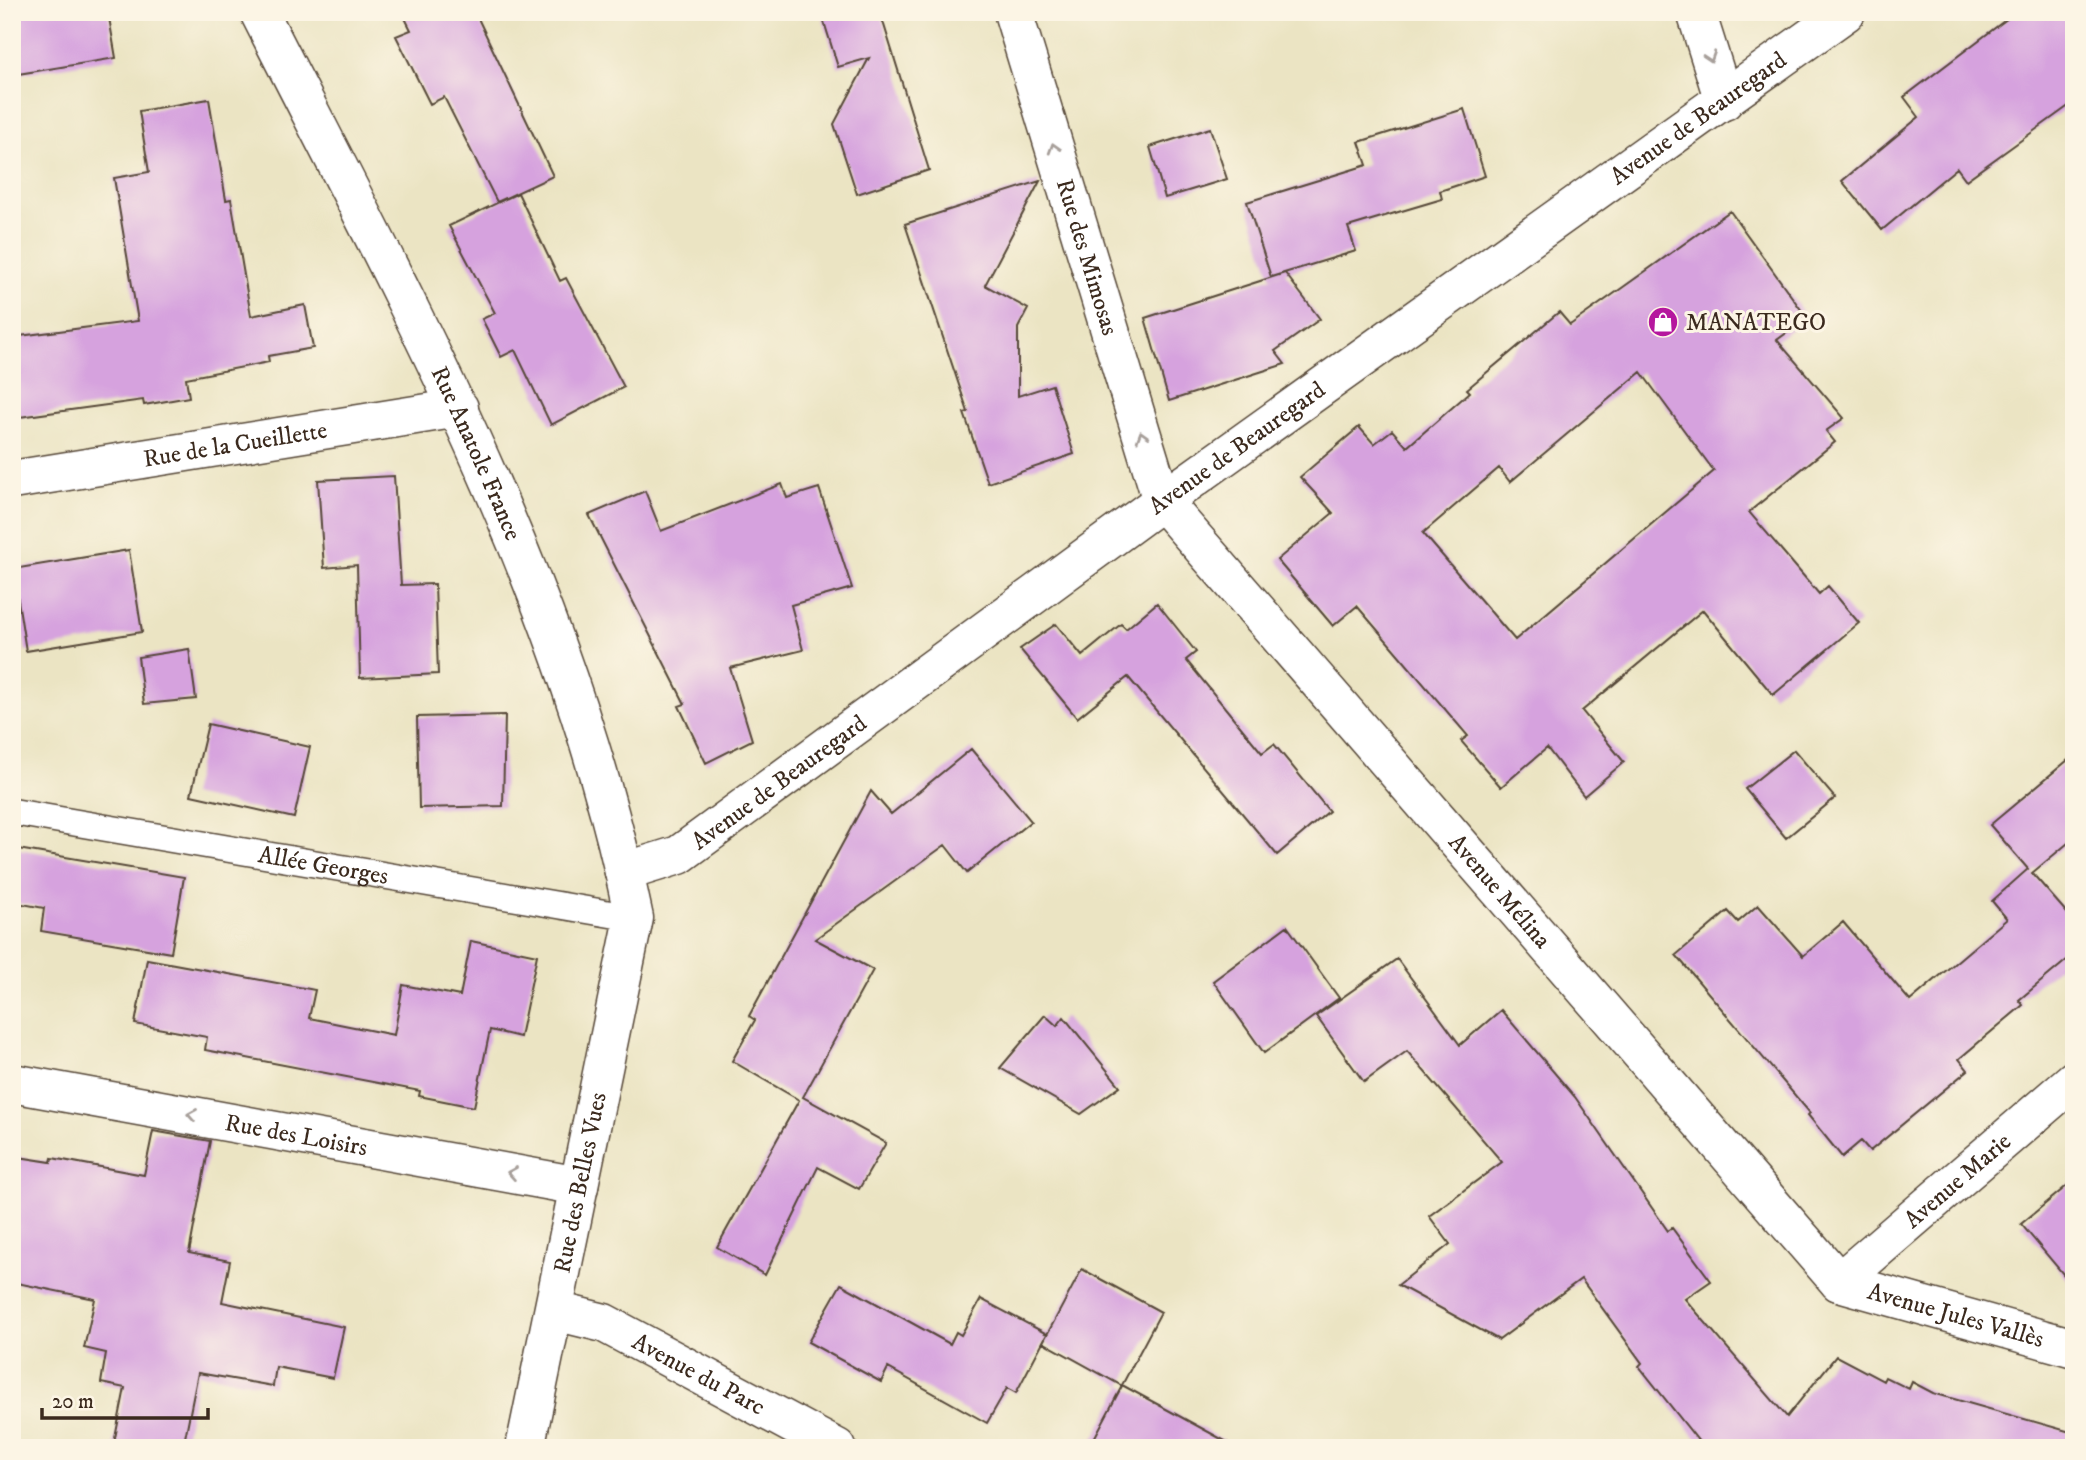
<svg xmlns="http://www.w3.org/2000/svg" width="2086" height="1460" viewBox="0 0 2086 1460" font-family="'IM FELL DW Pica',serif">
<rect width="100%" height="100%" fill="#fcf5e5"/>
<filter id="ink" filterUnits="userSpaceOnUse"><feTurbulence type="fractalNoise" baseFrequency=".0143" numOctaves="2"/><feDisplacementMap in="SourceGraphic" scale="14" xChannelSelector="R" yChannelSelector="G"/><feConvolveMatrix kernelMatrix="1 2 1 2 8 2 1 2 1" color-interpolation-filters="sRGB"/></filter>
<filter id="wash" filterUnits="userSpaceOnUse"><feTurbulence type="fractalNoise" baseFrequency=".00686" numOctaves="4" result="noise"/><feDisplacementMap in="SourceGraphic" scale="28" xChannelSelector="R" yChannelSelector="G"/><feGaussianBlur stdDeviation="1.57" result="paint"/><feColorMatrix in="noise" values="0 0 0 0 0 0 0 0 0 0 0 0 0 0 0 0 0 1.4 0 .05"/><feComposite in="paint" operator="in"/></filter>
<g filter="url(#wash)">
<rect width="100%" height="100%" fill="#ebe4c3"/>
<g id="blocks">
<path fill="#d6a2de" fill-rule="evenodd" d="M12 12H108L116 58 12 75Z
M402 12H475L553 176 497 202 444 97 430 104 396 36 411 30Z
M821 12H880L929 170 857 194 834 124 869 58 838 67Z
M2016 12H2074V102L1966 180 1957 168 1882 230 1842 181 1919 117 1904 97Z
M209 99 226 200 231 199 251 316 305 305 313 348 268 356 269 362 186 378 189 397 144 405 143 400 12 418V337L138 321 114 178 149 172 139 111Z
M1464 109 1485 176 1440 191 1442 199 1348 227 1356 251 1271 277 1247 202 1367 165 1359 142Z
M1210 128 1227 179 1165 198 1150 147Z
M1040 181 985 285 1028 309 1018 328V396L1052 385 1074 454 988 483 964 413 968 412 905 224Z
M518 193 560 281 566 278 624 387 551 425 515 350 501 357 482 319 495 313 449 226Z
M1730 211 1807 318 1777 340 1844 418 1826 431 1835 442 1749 512 1819 594 1828 586 1859 623 1773 695 1703 610 1582 711 1624 762 1584 796 1547 748 1501 787 1461 741 1468 736 1357 606 1333 626 1277 560 1333 513 1300 477 1359 427 1374 444 1392 430 1407 447 1470 392 1467 389 1559 312 1570 325ZM1641 372 1714 471 1515 640 1423 533 1499 468 1510 482Z
M1285 273 1320 319 1275 351 1285 364 1169 401 1145 318Z
M394 476 401 585 435 584 438 674 360 678 357 565 324 568 318 480Z
M782 484 787 498 819 488 852 588 791 605 803 650 730 668 752 740 706 763 679 706 685 704 589 515 645 491 661 531Z
M129 550 142 632 26 651 13 569Z
M1157 603 1196 652 1186 660 1262 753 1274 744 1329 811 1277 855 1128 677 1077 718 1020 649 1056 624 1082 656 1121 624 1126 629Z
M189 649 196 699 144 704 138 657Z
M505 715 503 806 419 808 417 717Z
M208 724 310 747 294 818 191 795Z
M971 749 1031 821 967 873 945 845 815 939 873 970 803 1097 886 1143 859 1189 818 1167 765 1275 717 1247 799 1100 732 1061 755 1020 749 1016 871 791 891 814Z
M1794 750 1835 798 1786 838 1745 789Z
M2074 755V838L2032 873 2074 921V954L2019 1000 2023 1005 1959 1059 1968 1070 1870 1151 1861 1141 1842 1157 1808 1115 1810 1113 1676 955 1728 911 1738 922 1758 905 1803 956 1843 922 1910 1001 2007 919 1992 901 2028 869 1990 825Z
M12 848 184 877 171 953 41 931 44 908 12 902Z
M1287 926 1339 998 1264 1053 1213 981Z
M471 941 537 955 520 1037 490 1030 474 1107 419 1096 420 1091 205 1050 207 1037 135 1024 147 959 315 990 309 1018 394 1035 403 985 460 996Z
M1397 959 1460 1045 1501 1010 1575 1097 1668 1231 1672 1228 1711 1281 1685 1299 1787 1417 1836 1356 1883 1381 1885 1377 1909 1389 1912 1382 1933 1393 2074 1433V1448H1704L1639 1366 1642 1363 1581 1279 1499 1340 1398 1285 1450 1244 1429 1216 1502 1162 1407 1051 1364 1082 1316 1016Z
M1045 1015 1057 1026 1064 1017 1120 1086 1081 1114 1000 1068Z
M153 1131 210 1141 189 1253 230 1261 222 1302 344 1327 333 1378 276 1367 273 1386 198 1373 183 1448H113L125 1388 101 1383 106 1353 84 1348 95 1299 12 1282V1156L51 1162 52 1158 144 1175Z
M2074 1180V1287L2021 1224Z
M1082 1269 1161 1312 1122 1385 1238 1448H1089L1122 1386 1043 1342Z
M841 1284 950 1344 956 1332 961 1335 981 1299 1047 1334 1016 1393 1007 1388 987 1423 888 1368 881 1382 808 1342Z"/>
</g>
</g>
<g filter="url(#ink)">
<use href="#blocks" fill-opacity="0" stroke="#554637" stroke-width="2"/>
<g fill="none" stroke-linecap="round" stroke-linejoin="round">
<g stroke="#554637" stroke-width="29">
<g id="lane">
<path id="s1" d="M13 812 634 918"/>
</g>
</g>
<g stroke="#554637" stroke-width="41">
<g id="street">
<path id="s2" d="M1013 12 1162 501"/>
<path d="M1696 12 1724 101"/>
<path id="s3" d="M12 480 459 408"/>
<path id="s4" d="M12 1083 579 1186"/>
<path id="s5" d="M1839 1282 2074 1080"/>
<path id="s6" d="M555 1311 604 1323 837 1448"/>
<path id="s7" d="M525 1448 634 918 624 872"/>
</g>
</g>
<g stroke="#554637" stroke-width="41">
<g id="secondary">
<path id="s8" d="M259 12C400 290 553 565 624 872L679 855 1162 501 1846 12"/>
<path id="s9" d="M1162 501 1839 1282 2074 1348"/>
</g>
</g>
<use href="#lane" stroke="#fff" stroke-width="26"/>
<use href="#street" stroke="#fff" stroke-width="38"/>
<use href="#secondary" stroke="#fff" stroke-width="38"/>
</g>
<defs><path id="oneway-chevron" d="M-2-3.5L2.5 0L-2 3.5" fill="none" stroke-width="1.6" stroke-linecap="round" stroke-linejoin="round" transform="scale(1.75)"/></defs>
<g stroke="#a79f9a">
<use href="#oneway-chevron" transform="translate(1710 57) rotate(72)"/>
<use href="#oneway-chevron" transform="translate(1054 148) rotate(-107)"/>
<use href="#oneway-chevron" transform="translate(1142 436) rotate(-107)"/>
<use href="#oneway-chevron" transform="translate(192 1115) rotate(-170)"/>
<use href="#oneway-chevron" transform="translate(512 1173) rotate(-170)"/>
</g>
</g>
<defs>
<g id="shop-disc" transform="scale(1.575)"><circle r="9.5" fill="#b5179e" stroke="#fcf5e5"/><path d="M-5-2.5h2.3a2.7 3.5 0 0 1 5.4 0H5L5.5 6h-11ZM-1.5-2.5h3a1.5 2.3 0 0 0-3 0Z" fill="#fff"/></g>
</defs>
<g fill-rule="evenodd">
<use href="#shop-disc" x="1663" y="322"/>
</g>
<g text-anchor="middle" stroke-width="6" stroke-linejoin="round" paint-order="stroke">
<g font-size="24" fill="#3b2a1e" stroke="#fcf5e5">
<text dy="8" stroke="none"><textPath href="#s8" startOffset="2252">Avenue de Beauregard</textPath></text>
<text dy="8" stroke="none"><textPath href="#s2" startOffset="256">Rue des Mimosas</textPath></text>
<text dy="8" stroke="none"><textPath href="#s3" startOffset="226">Rue de la Cueillette</textPath></text>
<text dy="8" stroke="none"><textPath href="#s8" startOffset="1685">Avenue de Beauregard</textPath></text>
<text dy="8" stroke="none"><textPath href="#s8" startOffset="492">Rue Anatole France</textPath></text>
<text dy="8" stroke="none"><textPath href="#s8" startOffset="1118">Avenue de Beauregard</textPath></text>
<text dy="8" stroke="none"><textPath href="#s1" startOffset="315">Allée Georges</textPath></text>
<text dy="8" stroke="none"><textPath href="#s9" startOffset="516">Avenue Mélina</textPath></text>
<text dy="8" stroke="none"><textPath href="#s4" startOffset="289">Rue des Loisirs</textPath></text>
<text dy="8" stroke="none"><textPath href="#s5" startOffset="156">Avenue Marie</textPath></text>
<text dy="8" stroke="none"><textPath href="#s7" startOffset="271">Rue des Belles Vues</textPath></text>
<text dy="8" stroke="none"><textPath href="#s9" startOffset="1155">Avenue Jules Vallès</textPath></text>
<text dy="8" stroke="none"><textPath href="#s6" startOffset="158">Avenue du Parc</textPath></text>
</g>
<g font-size="24" fill="#3b2a1e" stroke="#fcf5e5" text-anchor="start">
<text x="1686" y="330">MANATEGO</text>
</g>
</g>
<rect width="2086" height="1460" fill="none" stroke="#fcf5e5" stroke-width="42"/>
<path d="M42 1408v10h166v-10" fill="none" stroke="#3b2a1e" stroke-width="3.5"/>
<text x="52" y="1408" font-size="21" fill="#3b2a1e" stroke="#fcf5e5" stroke-width="5" paint-order="stroke">20 m</text>
</svg>
